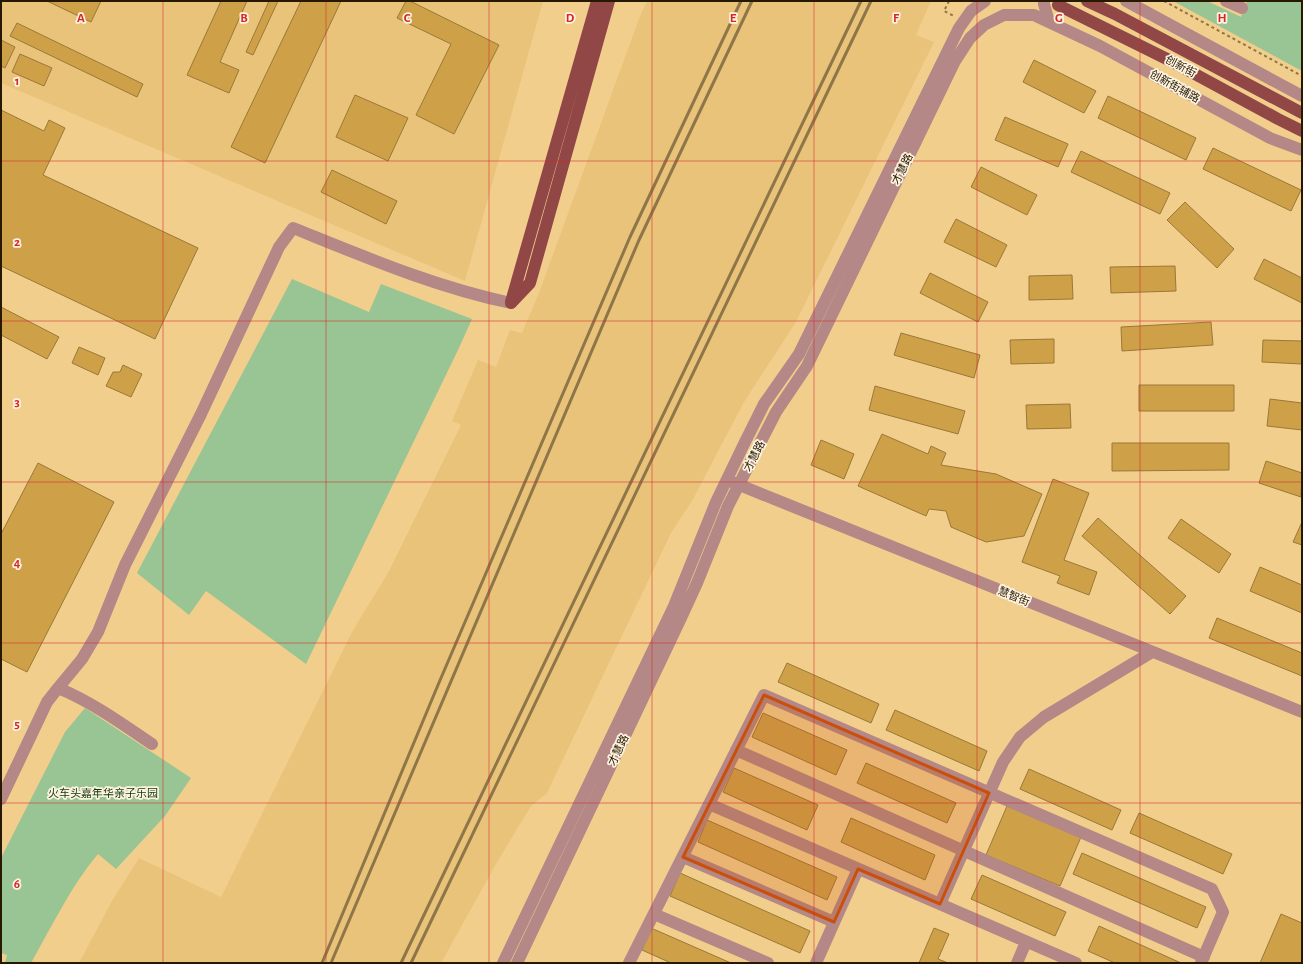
<svg xmlns="http://www.w3.org/2000/svg" width="1303" height="964" viewBox="0 0 1303 964" font-family="'Alegreya Sans','Noto Sans SC',sans-serif">
<rect width="100%" height="100%" fill="#f2ce8d"/>
<path fill="#eac37a" d="M1 1H543L465 281 1 83Z
M647 1H931L916 35 934 42 796 322 744 402 692 501 671 533 547 793 531 806 496 864 441 963H79L112 901 139 858 221 897 353 630 388 573 461 425 452 421 478 360 496 367 510 330 522 333 539 293 640 16Z"/>
<path fill="#99c493" d="M1173 1H1207L1241 17 1247 1H1302V71Z
M292 279 369 312 381 284 472 319 458 350 306 664 206 591 189 615 137 573Z
M85 708 191 778 165 816 116 869 98 854C71 886 52 926 31 963H5L7 955 1 953V858L65 732Z"/>
<path fill="#cea149" stroke="#9a7838" d="M47 1H101L91 22Z
M221 1H247L220 62 239 70 229 93 187 75Z
M269 1H278L253 55 246 52Z
M301 1H341L265 163 231 147Z
M406 1H410L499 45 454 134 416 115 451 44 397 18Z
M17 23 143 84 137 97 10 36Z
M1 40 15 47 5 68 1 66Z
M20 54 52 68 44 86 12 72Z
M1034 60 1096 91 1084 113 1023 82Z
M355 95 408 118 388 161 336 137Z
M1108 96 1196 138 1186 160 1098 118Z
M1 110 44 131 49 120 65 128 43 175 198 248 155 339 1 266Z
M1005 117 1068 144 1058 167 995 140Z
M1213 148 1301 190 1291 211 1203 169Z
M1081 151 1170 193 1160 214 1071 172Z
M981 167 1037 195 1027 215 971 187Z
M332 170 397 201 386 224 321 192Z
M1185 202 1234 249 1217 268 1167 220Z
M956 219 1007 245 996 267 944 242Z
M1264 259 1302 278V303L1254 279Z
M1175 266 1176 291 1111 293 1110 267Z
M930 273 988 302 978 322 920 293Z
M1072 275 1073 299 1029 300V276Z
M1 307 59 337 47 359 1 335Z
M1211 322 1213 345 1122 351 1121 327Z
M901 333 980 355 974 378 894 355Z
M1054 339V363L1011 364 1010 340Z
M1263 340 1302 341V364L1262 362Z
M79 347 105 358 98 375 72 363Z
M123 365 142 374 131 397 106 386 113 372H120Z
M1139 385H1234V411H1139Z
M875 386 965 411 958 434 869 410Z
M1270 399 1302 403V430L1267 426Z
M1070 404 1071 428 1027 429 1026 405Z
M882 434 928 454 931 446 946 453 941 465 996 474 1042 494 1024 536 986 542 951 527 946 511 929 509 926 516 858 486Z
M821 440 854 454 844 479 811 465Z
M1112 443H1229V470L1112 471Z
M1266 461 1302 473 1301 497 1259 483Z
M38 463 114 502 27 672 1 659V534Z
M1053 479 1089 493 1064 560 1097 572 1089 595 1057 583 1060 576 1022 562Z
M1098 518 1186 596 1170 614 1082 536Z
M1181 519 1231 554 1219 573 1168 538Z
M1302 522V545L1293 542Z
M1260 567 1302 585V613L1250 591Z
M1217 618 1302 653V676L1209 638Z
M787 663 879 704 871 723 778 682Z
M895 710 987 751 979 771 886 730Z
M763 713 847 750 836 775 752 737Z
M866 763 956 803 947 823 857 783Z
M734 768 818 805 807 830 723 792Z
M1029 769 1121 810 1112 830 1020 789Z
M1007 806 1081 837 1060 886 986 855Z
M1139 813 1232 854 1223 874 1130 833Z
M851 818 935 855 925 880 841 842Z
M707 820 837 877 827 900 698 842Z
M1082 853 1206 907 1197 928 1073 874Z
M680 873 810 931 800 953 670 896Z
M982 875 1066 912 1055 936 971 899Z
M1281 914 1302 923V963H1260Z
M1099 926 1181 963H1115L1088 951Z
M651 928 731 963H671L642 950Z
M934 928 949 934 938 959 948 963H919Z"/>
<g fill="none" stroke-linecap="round" stroke-linejoin="round">
<path stroke="#8e7548" stroke-width="2" stroke-dasharray="3 3" stroke-linecap="butt" d="M949 1 944 11 954 16
M1164 1 1302 76"/>
<path stroke="#b38886" stroke-width="12" d="M1044 1V4L1049 22
M1126 1 1302 96
M1226 1 1242 8
M732 482 1302 712
M58 688 82 659 98 632 125 565 201 414 279 247 293 228C365 257 435 287 511 303
M736 750 1204 957
M1 799 47 702 58 688C92 702 121 723 152 744
M709 804 1076 963
M683 857 834 922
M940 904 1003 762 1020 737 1044 717 1152 652
M654 914 768 963
M503 963 674 606 716 502 744 444 764 404 799 354 959 28 971 11 985 1
M517 963 681 618 697 583 728 506 776 412 807 366 955 61 970 38 984 25 1004 15H1034L1100 46 1270 138 1302 150
M629 963 764 695 1212 889 1223 912 1201 963
M816 963 858 869
M1017 963 1026 942"/>
<path stroke="#914746" stroke-width="12" d="M1087 1 1115 14 1302 113
M1058 5 1169 60 1278 119 1302 131
M511 302 597 1
M511 303 530 283 609 1"/>
<path stroke="#8e7648" stroke-width="3" d="M322 963 438 685 630 237 741 1
M331 963 639 240 752 1
M401 963 861 1
M411 963 871 1"/>
</g>
<path fill="#cb4f0a" fill-opacity="0.2" stroke="#cb4f0a" stroke-width="3" stroke-linejoin="round" d="M764 695 989 793 940 904 858 869 834 922 683 857Z"/>
<path fill="none" stroke="#d62828" stroke-width="1" stroke-opacity="0.55" d="M163 1V963M326 1V963M489 1V963M652 1V963M814 1V963M977 1V963M1140 1V963M1 161H1302M1 321H1302M1 482H1302M1 643H1302M1 803H1302"/>
<g text-anchor="middle" stroke-width="3.5" stroke-linejoin="round" paint-order="stroke">
<g font-size="11" fill="#261900" stroke="#fef3e0">
<text transform="translate(1181 66) rotate(28)" y="4">创新街</text>
<text transform="translate(1175 86) rotate(29)" y="4">创新街辅路</text>
<text transform="translate(902 169) rotate(-64)" y="4">才慧路</text>
<text transform="translate(754 456) rotate(-63)" y="4">才慧路</text>
<text transform="translate(1014 596) rotate(22)" y="4">慧智街</text>
<text transform="translate(618 750) rotate(-65)" y="4">才慧路</text>
</g>
<g font-size="11" fill="#0e3909" stroke="#fef3e0">
<text x="103" y="797">火车头嘉年华亲子乐园</text>
</g>
</g>
<g font-size="13" text-anchor="middle" font-weight="bold" fill="#d62828" stroke="#fef3e0" stroke-width="3.5" stroke-linejoin="round" paint-order="stroke">
<text x="81" y="22">A</text>
<text x="244" y="22">B</text>
<text x="407" y="22">C</text>
<text x="570" y="22">D</text>
<text x="733" y="22">E</text>
<text x="896" y="22">F</text>
<text x="1059" y="22">G</text>
<text x="1222" y="22">H</text>
<text x="17" y="85">1</text>
<text x="17" y="246">2</text>
<text x="17" y="406">3</text>
<text x="17" y="567">4</text>
<text x="17" y="728">5</text>
<text x="17" y="888">6</text>
</g>
<rect width="1303" height="964" fill="none" stroke="#261900" stroke-width="4"/>
</svg>
